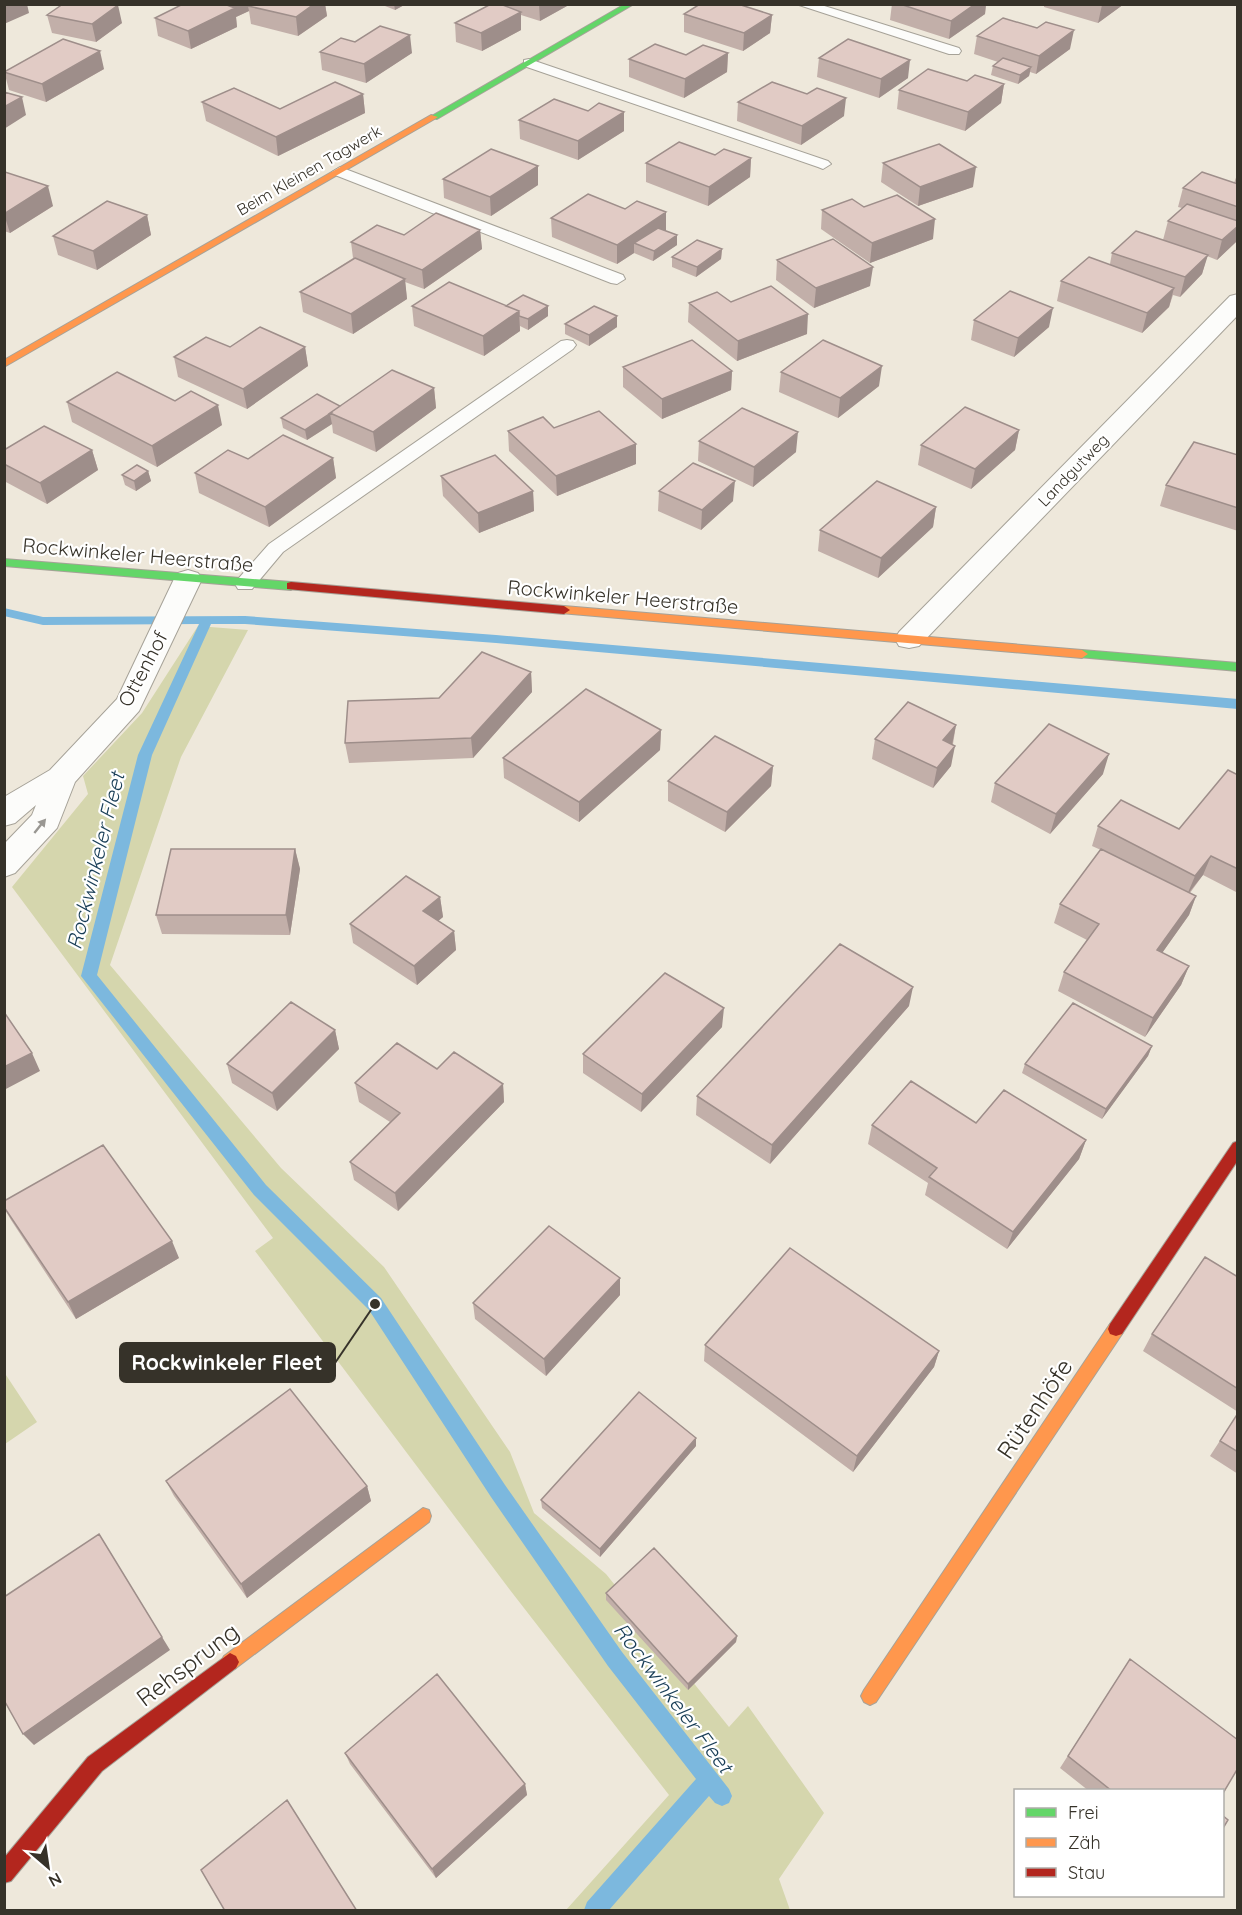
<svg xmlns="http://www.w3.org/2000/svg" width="1242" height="1915" viewBox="0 0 1242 1915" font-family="Quicksand,sans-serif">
<rect width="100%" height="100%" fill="#eee8db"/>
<path fill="#d5d6ad" d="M198 626 248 630 181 757 110 965 281 1168 384 1267 510 1452 534 1513 606 1574 729 1727 748 1706 824 1813 779 1879 790 1910H566L669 1795 510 1590 255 1251 273 1238 12 887 88 794 83 776 142 713Z
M4 1372 37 1422 5 1444H4Z"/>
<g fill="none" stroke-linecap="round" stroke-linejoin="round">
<path fill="#7cb8de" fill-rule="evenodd" d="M4 608 43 617 245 616 496 635 1238 699V709L496 643 245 624H211L152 755 97 975 266 1185 381 1298 505 1485 622 1652 729 1789 732 1796 729 1803 722 1806 715 1803 709 1796 609 1910H584L587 1902 696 1779 608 1666 491 1497 369 1310 254 1195 81 976 138 755 199 624 43 625 4 616Z"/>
<g stroke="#a6a298" stroke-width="2">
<path id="lane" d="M796 4H818L959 48 961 51 959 54H949Z
M529 59 828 161 831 164 823 169 818 167 524 66V60Z
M340 167 623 275 625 279 617 284 611 283 335 175 332 172Z
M567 340 573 341 576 345 573 349 283 552 252 589H238L235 584 238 579 269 544 561 341Z"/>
</g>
<g stroke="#a6a298" stroke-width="2">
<path id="street" d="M1238 294V315L919 646 909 648 899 646 895 639 899 632 1230 296Z
M188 570 198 573 202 579 139 711 75 782 57 828 15 873 4 877V844L32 815 36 805 15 823 4 826V797L50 770 117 699 174 579 178 573Z"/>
</g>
<g stroke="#a6a298" stroke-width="2">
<path id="fast" d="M625 4H634L437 119 430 117Z
M4 559 291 582 297 586 291 590 4 566Z
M1082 650 1238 663V671L1078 657 1076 654Z"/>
</g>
<g stroke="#a6a298" stroke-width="2">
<path id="slow" d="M431 115 438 117 4 367V360Z
M564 606 1082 650 1088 654 1082 658 560 613 558 610Z
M1116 1322 1122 1324 1124 1329 1122 1334 876 1702 870 1705 864 1702 861 1696 864 1690 1110 1324Z
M423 1508 429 1510 431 1516 429 1522 236 1668 230 1671 224 1668 221 1662 224 1656Z"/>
</g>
<g stroke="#a6a298" stroke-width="2">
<path id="jam" d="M291 582 564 606 570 610 564 614 287 589V583Z
M1238 1141V1160L1122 1334 1116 1336 1110 1334 1108 1329 1110 1324 1233 1143Z
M230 1653 236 1656 239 1662 236 1668 102 1771 11 1881 4 1883V1858L88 1757Z"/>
</g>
<use href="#lane" fill="#fcfcfa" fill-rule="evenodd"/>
<use href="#street" fill="#fcfcfa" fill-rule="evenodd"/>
<use href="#fast" fill="#63d668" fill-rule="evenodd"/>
<use href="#slow" fill="#ff974d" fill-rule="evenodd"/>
<use href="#jam" fill="#b3261e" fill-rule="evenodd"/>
</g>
<path fill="#c2afa9" d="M183 4H325L327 16 298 36 251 24 249 11 236 17 237 27 191 49 158 36 155 18Z
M380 4H406L395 10Z
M491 4H567V6L540 21 521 15V30L482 51 456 42 455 23Z
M892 4H986L985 14 949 39 890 20Z
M1044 4H1124L1098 23 1044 7Z
M684 14 772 15 770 33 743 51 684 32Z
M47 15 122 23 96 42 52 33Z
M977 36 1070 49 1036 74 1030 72 1029 76 1018 84 991 75 993 66 998 62 974 54Z
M355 42 412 53 366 83 322 70 320 52Z
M728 53 727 72 684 98 629 77V59L686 55Z
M819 58 908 78 879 98 817 77Z
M104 69 46 102 9 90 4 71Z
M967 81 1004 84 1001 103 965 131 897 109 899 90Z
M363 94 365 113 278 156 206 121 202 102 280 109Z
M738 102 844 116 801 145 737 121Z
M588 111 624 112V131L578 160 520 139 519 120Z
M751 158 750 177 708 206 646 182V163Z
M883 163 973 187 918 206 881 182Z
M4 172 53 206 10 233 4 231Z
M1238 172V237L1236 242 1217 260 1207 256 1202 274 1180 297 1173 295 1169 307 1142 333 1057 301 1061 281 1110 264 1112 253 1163 240 1168 221 1182 208 1178 207 1183 188 1234 183Z
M443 179 538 185 491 216 444 198Z
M864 207 933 239 870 263 821 229 822 210Z
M625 209 666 212V231L677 235V245L653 261 634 253 617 264 552 237 551 218Z
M147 215 151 235 97 270 58 255 53 236Z
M480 230 482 249 424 289 405 282 407 299 353 334 303 312 300 292 353 258 351 242 404 235Z
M722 249 721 259 696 277 672 267V257Z
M777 260 870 286 814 308 776 280Z
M731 302 807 334 737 361 688 322 689 303Z
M412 306H548V316L528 330 520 326V331L484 356 414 326Z
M617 316V327L589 346 565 334V324Z
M974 320 1049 327 1014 357 971 340Z
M305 347 308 366 247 409 178 377 174 357Z
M623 367 732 371 731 390 662 419 623 387Z
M781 372 879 386 838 418 779 392Z
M434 388 436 408 376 452 333 433 332 424 307 440 283 428 281 418 340 406Z
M67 402 222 425 157 467 72 422Z
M554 428 636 444V464L557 496 509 451 508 431Z
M1019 430 1015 450 971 489 918 465 921 445Z
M699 441 796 452 753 487 698 461Z
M4 450H92L98 470 47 504 4 481Z
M1238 455V531L1160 506 1166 485Z
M333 458 336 478 269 527 199 493 195 473 248 459Z
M148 471 151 481 136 491 125 485 122 475Z
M441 476 533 491 534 511 479 533 443 496Z
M659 491 733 501 701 530 658 511Z
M936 507 933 527 878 578 818 551 820 530Z
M531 672 532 692 473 758 349 763 345 743 439 698Z
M956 725 953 744 951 766 933 788 872 759 875 739Z
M661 730 660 750 579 822 504 778 503 758Z
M773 766 771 786 725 832 668 801V781Z
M1103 774 1050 834 991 802 995 783Z
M1238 775V893L1203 875 1190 893 1196 896 1189 915 1162 953 1189 966 1181 985 1145 1037 1058 991 1064 972 1087 940 1054 923 1060 904 1101 850 1092 846 1098 826 1179 829Z
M295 849 300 869 290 935 162 934 156 915Z
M440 897 443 917 438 921 454 931 456 950 417 985 353 943 350 924Z
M909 1006 770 1164 696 1115 697 1096Z
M722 1027 641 1112 583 1073V1054Z
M335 1030 339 1049 277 1111 232 1083 227 1064Z
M1152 1046 1148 1056 1102 1119 1022 1073 1025 1064Z
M437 1069 503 1084 504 1102 398 1211 354 1180 350 1162 390 1122 359 1102 355 1083Z
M976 1123 1086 1140 1079 1159 1007 1249 925 1195 928 1183 868 1144 872 1125Z
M4 1201 179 1258 76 1319 11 1220 4 1208Z
M1238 1277V1412L1143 1351 1152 1334Z
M620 1278V1295L546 1376 475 1319 473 1303Z
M705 1345 939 1351 934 1367 853 1472 704 1361Z
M1238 1413V1474L1210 1456Z
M696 1446 600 1557 542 1508 541 1500Z
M166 1481 367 1486 371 1501 247 1598 174 1496Z
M606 1593 737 1636 736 1642 688 1690 606 1600Z
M1130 1659 1222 1791H1089L1060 1768Z
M345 1753 525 1784 527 1795 436 1878 350 1764Z"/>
<path fill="#9e8e8a" d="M4 4H27L29 13 4 24Z
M222 4H257L248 6 249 11 236 17 237 27 191 49 188 31Z
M314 4H325L327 16 298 36 296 17Z
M394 4H406L395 10Z
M539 4H567V6L540 21Z
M975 4H986L985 14 949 39 951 21Z
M1103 4H1124L1098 23 1102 5Z
M118 5 122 23 96 42 92 24Z
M521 12V30L482 51 481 33Z
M772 15 770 33 743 51 744 33Z
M1074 30 1070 49 1036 74 1039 56Z
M410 35 412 53 366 83 364 64Z
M100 51 104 69 46 102 42 84Z
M728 53 727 72 684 98 685 79Z
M910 60 908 78 879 98 881 79Z
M1031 67 1029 76 1018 84 1020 75Z
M1004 84 1001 103 965 131 968 112Z
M363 94 365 113 278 156 276 137Z
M22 97 26 115 4 129V107Z
M846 98 844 116 801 145 802 126Z
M624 112V131L578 160V141Z
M751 158 750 177 708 206 709 187Z
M538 166V185L491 216 490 197Z
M976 167 973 187 918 206 920 187Z
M48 186 53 206 10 233 4 214Z
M666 212V232L634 243V253L617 264V245Z
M147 215 151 235 97 270 93 251Z
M935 219 933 239 870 263 872 243Z
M1238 226V237L1236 242 1217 260 1222 240Z
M480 230 482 249 424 289 422 270Z
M677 235V245L653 261 654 251Z
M722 249 721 259 696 277 697 267Z
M1208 255 1202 274 1180 297 1185 277Z
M873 267 870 286 814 308 816 288Z
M405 279 407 299 353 334 351 314Z
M1174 288 1169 307 1142 333 1147 313Z
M548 306V316L528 330V319Z
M1053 308 1049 327 1014 357 1018 338Z
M519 311 520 331 484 356 483 336Z
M808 314 807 334 737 361 738 341Z
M617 316V327L589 346V335Z
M305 347 308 366 247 409 243 389Z
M882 366 879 386 838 418 840 398Z
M732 371 731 390 662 419V399Z
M434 388 436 408 376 452 373 432Z
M218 405 222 425 157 467 152 446Z
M330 414 332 424 307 440 305 430Z
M1019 430 1015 450 971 489 975 469Z
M798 432 796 452 753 487 754 467Z
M636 444V464L557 496 556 476Z
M92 450 98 470 47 504 40 483Z
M333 458 336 478 269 527 265 507Z
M148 471 151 481 136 491 134 481Z
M735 481 733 501 701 530 702 510Z
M533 491 534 511 479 533 478 513Z
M936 507 933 527 878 578 881 558Z
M531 672 532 692 473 758 471 738Z
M956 725 952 745 943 740Z
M661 730 660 750 579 822V802Z
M955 746 951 766 933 788 937 768Z
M1109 754 1103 774 1050 834 1056 814Z
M773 766 771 786 725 832 727 812Z
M295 849 300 869 290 935 286 915Z
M1211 856 1203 875 1187 895 1195 876Z
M1196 896 1189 915 1150 970 1157 950Z
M440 897 443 917 426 931 423 911Z
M454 931 456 950 417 985 414 966Z
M1189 966 1181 985 1145 1037 1153 1018Z
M913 987 909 1006 770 1164 772 1145Z
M724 1008 722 1027 641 1112 642 1094Z
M335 1030 339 1049 277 1111 272 1093Z
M1152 1046 1148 1056 1102 1119 1106 1109Z
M32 1053 40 1071 4 1090V1067Z
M503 1084 504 1102 398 1211 395 1193Z
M1086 1140 1079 1159 1007 1249 1013 1232Z
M172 1241 179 1258 76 1319 68 1302Z
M620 1278V1295L546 1376 544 1359Z
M939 1351 934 1367 853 1472 857 1456Z
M696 1438V1446L600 1557V1549Z
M367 1486 371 1501 247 1598 241 1584Z
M99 1534 170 1650 34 1745 23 1734Z
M737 1636 736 1642 688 1690V1684Z
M525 1784 527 1795 436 1878 432 1869Z"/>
<path fill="#e1cbc5" stroke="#9e8e8a" stroke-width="1.5" d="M63 4H115L118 5 92 24 47 15Z
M183 4H224L235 8 188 31 155 18Z
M250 4H314L296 17 248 6Z
M491 4H500L521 12 481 33 455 23Z
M700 4H738L772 15 744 33 684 14Z
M900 4H975L951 21Z
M1003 18 1037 28 1046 22 1074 30 1039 56 977 36Z
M380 26 410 35 364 64 320 52 341 38 355 42Z
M63 39 100 51 42 84 4 72Z
M848 39 910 60 881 79 819 58Z
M655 44 686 55 703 45 728 53 685 79 629 59Z
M1003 58 1031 67 1020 75 993 66Z
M928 69 967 81 975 75 1004 84 968 112 899 90Z
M335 82 363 94 276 137 202 102 234 88 280 109Z
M772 82 807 94 817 88 846 98 802 126 738 102Z
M4 92 22 97 4 107Z
M554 99 588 111 599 103 624 112 578 141 519 120Z
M679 142 715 155 724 149 751 158 709 187 646 163Z
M939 144 976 167 920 187 883 163Z
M491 149 538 166 490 197 443 179Z
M4 172H5L48 186 4 214Z
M1202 172 1238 184V207L1183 188Z
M588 194 625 209 637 201 666 212 617 245 551 218Z
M897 195 935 219 872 243 822 210 852 199 864 207Z
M107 201 147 215 93 251 53 236Z
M1187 204 1238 221V226L1222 240 1168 221Z
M436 213 480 230 422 270 351 242 377 225 404 235Z
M658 228 677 235 654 251 634 243Z
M1136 231 1208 255 1185 277 1112 253Z
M833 239 873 267 816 288 777 260Z
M697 240 722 249 697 267 672 257Z
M1089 257 1174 288 1147 313 1061 281Z
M355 258 405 279 351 314 300 292Z
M449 282 519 311 483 336 412 306Z
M771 286 808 314 738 341 689 303 717 292 731 302Z
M1010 291 1053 308 1018 338 974 320Z
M523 295 548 306 528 319 519 316V311L506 306Z
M594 306 617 316 589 335 565 324Z
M260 327 305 347 243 389 174 357 206 337 230 347Z
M692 340 732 371 662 399 623 367Z
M823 340 882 366 840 398 781 372Z
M392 370 434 388 373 432 330 413Z
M117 372 175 401 191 391 218 405 152 446 67 402Z
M317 394 340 406 330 413H331L305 430 281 418Z
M965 407 1019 430 975 469 921 445Z
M742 408 798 432 754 467 699 441Z
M599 411 636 444 556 476 508 431 543 417 554 428Z
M44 426 92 450 40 483 4 464V450Z
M283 435 333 458 265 507 195 473 228 450 248 459Z
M1194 442 1238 455V508L1166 485Z
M495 455 533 491 478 513 441 476Z
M693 463 735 481 702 510 659 491Z
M137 465 148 471 134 481 122 475Z
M877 481 936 507 881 558 820 530Z
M482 652 531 672 471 738 345 743 348 701 439 698Z
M586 689 661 730 579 802 503 758Z
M908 702 956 725 943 740 955 746 937 768 875 739Z
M1049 724 1109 754 1056 814 995 783Z
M715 736 773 766 727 812 668 781Z
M1228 770 1238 775V869L1211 856 1195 876 1098 826 1121 800 1179 829Z
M171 849H295L286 915H156Z
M1101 849 1196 896 1157 950 1189 966 1153 1018 1064 972 1099 924 1060 904Z
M406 876 440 897 423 911 454 931 414 966 350 924Z
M840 944 913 987 772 1145 697 1096Z
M665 973 724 1008 642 1094 583 1054Z
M291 1002 335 1030 272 1093 227 1064Z
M1073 1003 1152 1046 1106 1109 1025 1064Z
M4 1012 32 1053 4 1067Z
M397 1043 437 1069 454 1052 503 1084 395 1193 350 1162 400 1113 355 1083Z
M911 1081 976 1123 1004 1090 1086 1140 1013 1232 929 1177 937 1168 872 1125Z
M103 1145 172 1241 68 1302 4 1207V1201Z
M549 1226 620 1278 544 1359 473 1303Z
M790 1248 939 1351 857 1456 705 1345Z
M1205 1257 1238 1277V1389L1152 1334Z
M290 1389 367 1486 241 1584 166 1481Z
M639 1392 696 1438 600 1549 541 1500Z
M1238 1413V1452L1220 1441Z
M99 1534 162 1637 23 1734 4 1700V1597Z
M654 1548 737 1636 688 1684 606 1593Z
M1130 1659 1238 1740V1768L1222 1795V1791H1112L1068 1756Z
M437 1674 525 1784 432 1869 345 1753Z
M287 1800 357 1911H225L201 1870Z
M1222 1815 1228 1820 1222 1830Z"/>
<defs><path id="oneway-solid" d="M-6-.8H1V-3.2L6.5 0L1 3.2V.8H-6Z" transform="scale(1.5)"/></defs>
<use fill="#999792" href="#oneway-solid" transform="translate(40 826) rotate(-51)"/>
<g text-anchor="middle" stroke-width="4.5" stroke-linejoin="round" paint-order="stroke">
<g font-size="16" fill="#363229" stroke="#fff">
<text transform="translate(309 170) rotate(-30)" y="6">Beim Kleinen Tagwerk</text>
<text transform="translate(1073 470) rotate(-46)" y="6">Landgutweg</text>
</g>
<g font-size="20" fill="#363229" stroke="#fff">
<text transform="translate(138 555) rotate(5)" y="7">Rockwinkeler Heerstraße</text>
<text transform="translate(623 597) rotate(5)" y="7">Rockwinkeler Heerstraße</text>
<text transform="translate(143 669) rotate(-62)" y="7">Ottenhof</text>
</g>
<g font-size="21" font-style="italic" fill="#183d56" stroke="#fff">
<text transform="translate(96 861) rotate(-76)" y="7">Rockwinkeler Fleet</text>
<text transform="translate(673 1698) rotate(53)" y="7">Rockwinkeler Fleet</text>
</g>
<g font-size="24" fill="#363229" stroke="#fff">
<text transform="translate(1035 1409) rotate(-56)" y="8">Rütenhöfe</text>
<text transform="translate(188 1665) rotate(-37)" y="8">Rehsprung</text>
</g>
</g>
<path fill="none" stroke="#363229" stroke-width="2" d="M375 1304L335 1363"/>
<circle fill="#363229" stroke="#fff" stroke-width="2" cx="375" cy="1304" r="6"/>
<rect fill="#363229" stroke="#363229" stroke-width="2" x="120" y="1343" width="215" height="39" rx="6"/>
<g font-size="21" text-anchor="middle" font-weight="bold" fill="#fff">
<text x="227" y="1370">Rockwinkeler Fleet</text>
</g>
<rect width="1242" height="1915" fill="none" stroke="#363229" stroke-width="12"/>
<rect x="1014" y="1789" width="210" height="108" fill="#ffffff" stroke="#afada9" stroke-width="1.5"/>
<rect x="1026" y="1808" width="30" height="9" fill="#63d668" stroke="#afada9" stroke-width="1.5"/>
<text x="1068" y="1819" font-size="18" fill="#363229">Frei</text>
<rect x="1026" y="1838" width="30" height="9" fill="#ff974d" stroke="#afada9" stroke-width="1.5"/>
<text x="1068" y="1849" font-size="18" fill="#363229">Zäh</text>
<rect x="1026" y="1868" width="30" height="9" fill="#b3261e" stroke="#afada9" stroke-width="1.5"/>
<text x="1068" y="1879" font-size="18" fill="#363229">Stau</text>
<g transform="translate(48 1867) rotate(151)" stroke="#ffffff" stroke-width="4.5" paint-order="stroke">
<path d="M0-4.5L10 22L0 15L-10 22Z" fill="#363229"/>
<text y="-9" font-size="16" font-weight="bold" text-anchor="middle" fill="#363229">N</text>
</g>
</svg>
